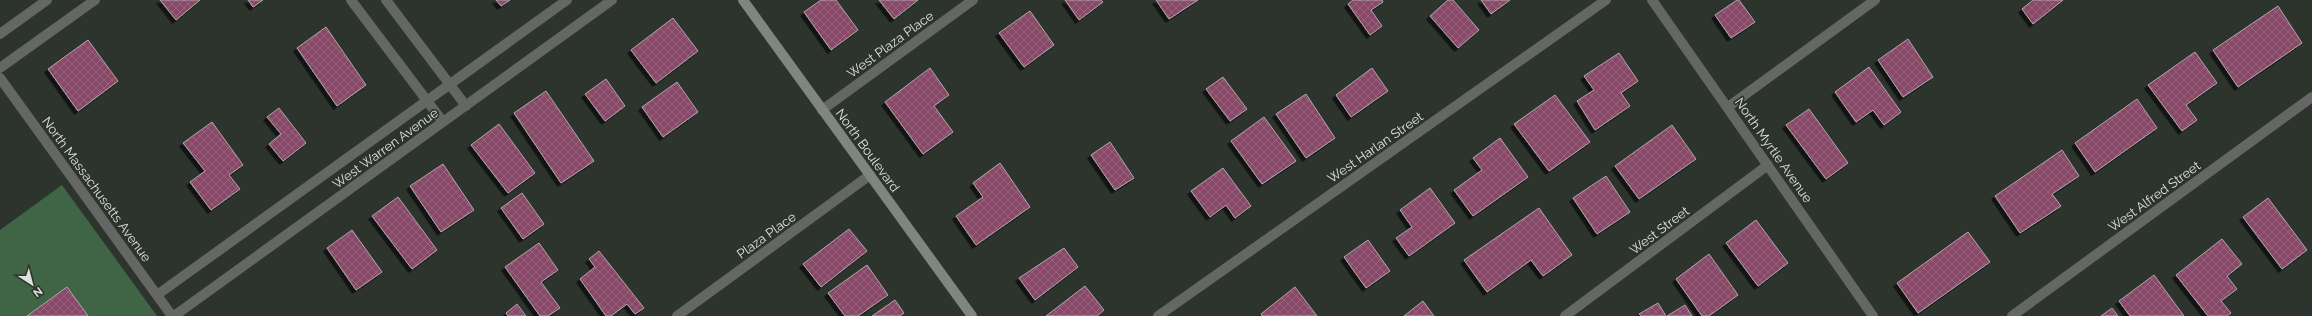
<svg xmlns="http://www.w3.org/2000/svg" width="2312" height="316" viewBox="0 0 2312 316" font-family="Raleway,sans-serif">
<defs>
<pattern id="building-cross-hatch" width="8" height="8" patternUnits="userSpaceOnUse"><rect width="8" height="8" fill="#884867"/><path d="M0 0l8 8M0 8l8-8" fill="none" stroke="#98627c"/></pattern>
<filter id="shadow"><feDropShadow dx="-3.5" dy="3.5" stdDeviation="0" flood-color="#0009"/></filter>
</defs>
<rect width="100%" height="100%" fill="#2d332d"/>
<path fill="#406546" d="M62 185 157 316H0V230Z"/>
<path fill="url(#building-cross-hatch)" stroke="#b1a6ab" filter="url(#shadow)" d="M160 0H200L176 20Z
M248 0H263L253 7Z
M496 0H510L501 6Z
M821 0H836L858 30 831 50 804 12Z
M879 0H918L894 19Z
M1065 0H1101L1103 2 1079 20Z
M1156 0H1198L1169 19Z
M1353 0H1382L1383 2 1371 10 1382 26 1370 35 1348 4Z
M1448 0H1453L1479 30 1458 48 1430 16Z
M1481 0H1510L1491 14Z
M1737 0H1739L1755 22 1731 38 1715 15Z
M2033 0H2063L2033 24 2022 9Z
M2278 6 2302 43 2238 87 2213 50Z
M1030 11 1054 45 1024 67 999 33Z
M673 18 698 51 656 83 631 50Z
M326 27 366 85 337 106 297 48Z
M1908 39 1933 77 1903 97 1878 60Z
M88 40 118 81 78 111 48 69Z
M2195 52 2217 83 2186 105 2197 120 2182 131 2148 85Z
M1619 53 1638 81 1621 93 1630 106 1595 130 1577 101 1594 90 1584 76Z
M1869 67 1901 112 1884 125 1873 110 1856 122 1835 92Z
M930 68 949 95 934 106 953 132 923 154 885 102Z
M1372 68 1388 91 1351 117 1336 95Z
M1223 77 1247 109 1230 121 1206 89Z
M606 79 625 106 605 121 585 94Z
M677 82 698 112 663 137 642 107Z
M546 91 594 161 561 183 514 113Z
M1306 94 1335 138 1306 158 1276 114Z
M1555 95 1590 142 1549 171 1514 124Z
M2137 99 2157 128 2095 172 2075 143Z
M279 108 306 143 283 161 269 144 281 134 267 117Z
M1809 109 1848 163 1826 179 1786 125Z
M1264 117 1296 161 1262 184 1231 141Z
M212 122 243 165 229 175 240 189 211 210 190 182 205 171 183 143Z
M499 124 535 173 508 193 471 145Z
M1672 125 1696 159 1639 199 1615 166Z
M1500 138 1528 177 1473 216 1454 190 1482 170 1473 158Z
M1110 142 1134 178 1115 190 1091 155Z
M2062 150 2079 176 2052 194 2061 206 2020 233 1995 196Z
M1000 163 1030 207 976 245 956 216 983 197 973 183Z
M443 164 474 210 441 232 410 186Z
M1223 168 1251 206 1235 218 1226 205 1210 217 1191 191Z
M1606 176 1630 212 1597 234 1573 198Z
M1430 188 1455 223 1409 256 1396 238 1412 227 1400 210Z
M522 193 544 224 523 239 501 208Z
M398 197 437 250 412 269 372 216Z
M2268 198 2307 250 2282 269 2243 217Z
M1539 208 1572 255 1543 276 1531 260 1487 292 1464 260Z
M1756 220 1788 263 1758 286 1726 243Z
M849 229 867 251 821 287 803 264Z
M352 230 382 272 356 290 327 248Z
M1968 232 1990 262 1918 313 1897 283Z
M2222 239 2242 264 2227 276 2237 289 2221 301 2231 313 2227 316H2208L2176 275Z
M1368 240 1390 271 1366 288 1344 257Z
M539 243 558 270 541 282 560 308 548 316H540L505 267Z
M1064 248 1078 267 1035 300 1019 278Z
M599 251 644 308 635 314 627 304 611 316H606L580 279 595 267 589 259Z
M1709 254 1738 295 1709 316H1702L1676 279Z
M867 265 888 295 858 316H845L828 293Z
M2154 275 2184 316H2130L2119 301Z
M1085 286 1104 310 1097 316H1046Z
M67 287 88 316H27Z
M1295 287 1317 316H1262L1261 314Z
M895 300 904 313 900 316H872Z
M1423 301 1434 316H1404Z
M1658 303 1666 316H1641L1639 314Z
M517 304 526 316H508L506 313Z
M1685 305 1692 316H1667Z
M2112 308 2118 316H2101Z"/>
<g fill="none" stroke-linecap="round" stroke-linejoin="round">
<path stroke="#646764" stroke-width="10" d="M351 0 443 122
M386 0 466 106
M1652 0 1873 316
M0 34 47 0
M0 68 95 0
M0 78 172 316
M1728 107 1875 0
M822 110 973 0
M157 295 567 0
M174 316 612 0
M677 316 870 175
M1158 316 1606 0
M1565 316 1768 165
M2012 316 2312 97"/>
<path stroke="#7f8580" stroke-width="10" d="M743 0 972 316"/>
</g>
<g text-anchor="middle" stroke-width="3.5" stroke-linejoin="round" paint-order="stroke">
<g font-size="13" fill="#dee2de" stroke="#2d332d">
<text transform="translate(890 44) rotate(-36)" y="5">West Plaza Place</text>
<text transform="translate(1375 147) rotate(-35)" y="5">West Harlan Street</text>
<text transform="translate(385 148) rotate(-36)" y="5">West Warren Avenue</text>
<text transform="translate(868 150) rotate(54)" y="5">North Boulevard</text>
<text transform="translate(1774 150) rotate(55)" y="5">North Myrtle Avenue</text>
<text transform="translate(97 189) rotate(54)" y="5">North Massachusetts Avenue</text>
<text transform="translate(2154 196) rotate(-36)" y="5">West Alfred Street</text>
<text transform="translate(1659 230) rotate(-37)" y="5">West Street</text>
<text transform="translate(766 235) rotate(-36)" y="5">Plaza Place</text>
</g>
</g>
<g transform="translate(32 284) rotate(144)" stroke="#2d332d" stroke-width="3" paint-order="stroke">
<path d="M0-3L7 15L0 10L-7 15Z" fill="#dee2de"/>
<text y="-6" font-size="11" font-weight="bold" text-anchor="middle" fill="#dee2de">N</text>
</g>
</svg>
